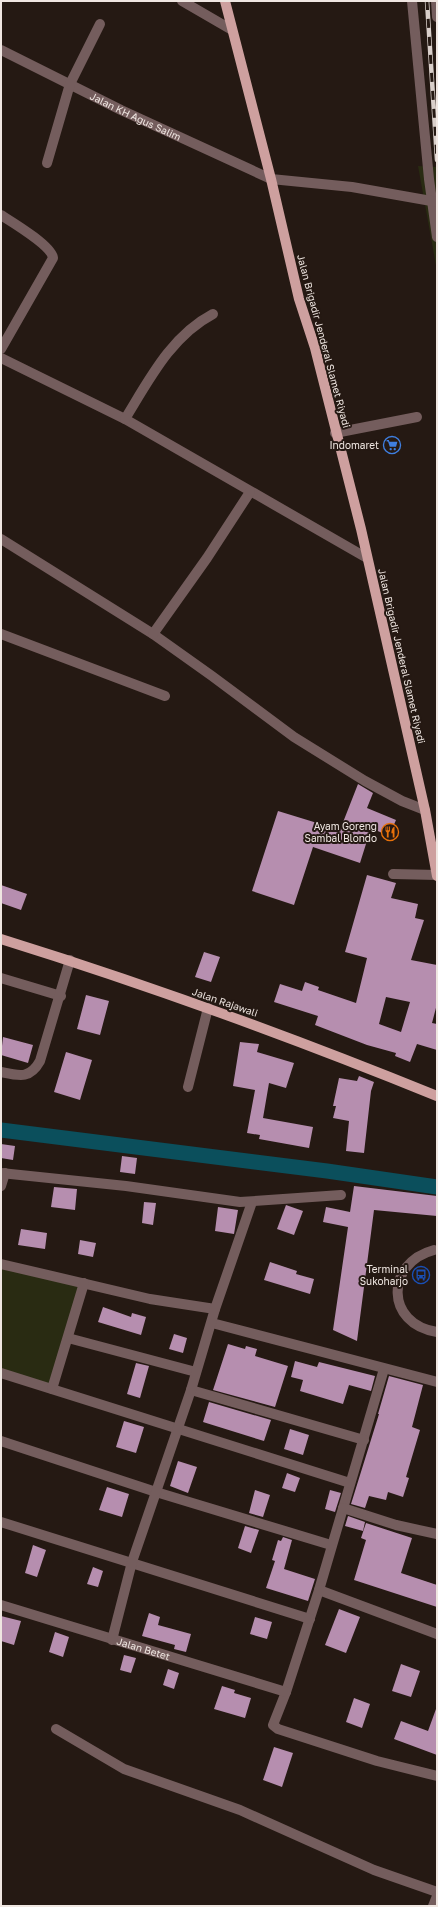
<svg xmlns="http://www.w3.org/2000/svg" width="438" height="1907" viewBox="0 0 438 1907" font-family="'Golos Text',sans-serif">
<rect width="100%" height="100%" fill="#251913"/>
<path fill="#292b12" d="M418 166 437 167V271Z
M1 1261 84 1283 52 1389 1 1373Z"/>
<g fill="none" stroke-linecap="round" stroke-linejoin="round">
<path stroke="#0b4f5c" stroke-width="15" d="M1 1130 327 1171 437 1187"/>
</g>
<path fill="#b68eaf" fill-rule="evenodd" d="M358 784 373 793 367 808 396 820 389 836 371 828 360 863 313 847 294 905 252 891 278 811 340 830Z
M367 875 396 883 391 898 418 904 415 918 424 920 411 960 437 965V1004L432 1023 437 1024V1050L417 1044 410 1062 395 1056 396 1053 367 1045 315 1025 318 1016 274 1002 280 984 302 991 305 982 319 987 318 990 356 1003 367 958 345 952ZM386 997 410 1002 401 1032 379 1024Z
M1 885 27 894 21 910 1 903Z
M204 952 220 957 211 982 195 977Z
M86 995 109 1001 100 1035 77 1029Z
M3 1037 33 1045 28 1063 1 1055Z
M240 1042 259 1044 257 1052 294 1063 286 1088 269 1083 263 1118 313 1127 309 1148 259 1139 260 1135 247 1133 255 1090 233 1086Z
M66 1052 92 1060 80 1100 54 1092Z
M359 1076 374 1082 371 1091 364 1153 346 1151 349 1121 333 1118 336 1106H333L339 1078 357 1081Z
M1 1144 15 1146 13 1160 1 1158Z
M122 1156 137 1158 135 1174 120 1172Z
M354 1186 437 1196V1216L374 1210 357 1341 333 1330 348 1227 323 1222 326 1207 350 1212Z
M54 1187 77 1189 75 1210 51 1207Z
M144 1202 156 1203 153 1225 142 1223Z
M286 1205 303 1211 294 1235 277 1229Z
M218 1207 238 1210 234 1234 215 1231Z
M21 1229 47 1233 45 1249 18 1245Z
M80 1240 96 1243 93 1257 78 1254Z
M270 1262 297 1271 296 1274 314 1279 310 1294 264 1280Z
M103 1307 131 1317 132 1313 146 1317 141 1335 98 1322Z
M174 1334 187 1338 183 1353 169 1349Z
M228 1344 245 1349 246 1346 257 1349 255 1356 288 1366 275 1407 213 1390Z
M295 1361 317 1367 319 1362 375 1376 371 1391 349 1385 343 1404 300 1391 303 1380 291 1377Z
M136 1363 149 1366 140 1398 127 1394Z
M389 1376 423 1385 412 1427 420 1430 406 1477 409 1478 403 1497 388 1492 386 1500 369 1496 365 1508 351 1504 379 1414H378Z
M209 1402 271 1420 264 1441 203 1422Z
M124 1421 144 1427 136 1453 116 1447Z
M290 1429 309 1435 303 1455 284 1449Z
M178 1461 197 1467 188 1493 170 1486Z
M287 1473 300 1478 295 1492 282 1488Z
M107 1487 129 1494 122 1517 99 1510Z
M255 1490 270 1495 263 1517 249 1513Z
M330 1490 341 1493 335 1512 325 1509Z
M348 1516 365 1522 363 1531 345 1526Z
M366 1523 412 1538 401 1573 437 1585V1607L354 1580 366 1540 361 1538Z
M245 1526 259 1530 251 1553 238 1548Z
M283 1537 292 1540 284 1569 315 1579 308 1601 266 1588 275 1561 272 1560 278 1540 281 1541Z
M33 1545 46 1550 37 1577 25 1573Z
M93 1567 103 1571 98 1587 87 1584Z
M339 1609 360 1617 346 1653 325 1645Z
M149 1613 160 1617 158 1625 191 1634 186 1652 174 1649 175 1645 142 1636Z
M1 1616 21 1621 14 1645 1 1641Z
M255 1617 272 1622 267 1639 250 1634Z
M55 1632 69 1637 63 1657 49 1652Z
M124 1655 136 1658 131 1673 120 1670Z
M401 1664 420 1671 411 1697 392 1691Z
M168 1669 179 1673 174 1689 163 1685Z
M222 1686 235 1690 234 1693 251 1698 245 1718 214 1709Z
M354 1698 370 1704 362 1728 346 1722Z
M436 1709 437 1755 394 1739 401 1721 428 1731Z
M274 1747 293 1753 282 1787 263 1780Z"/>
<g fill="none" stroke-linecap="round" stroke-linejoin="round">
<g stroke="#745d5d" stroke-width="10">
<path d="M182 1 232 30"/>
<path d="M412 1 429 179 437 237"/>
<path d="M436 1 437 17"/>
<path id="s1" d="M1 50 121 110 271 179 352 187 437 202"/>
<path d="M47 163 70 84 100 24"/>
<path d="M1 215C12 222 52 246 53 258L1 349"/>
<path d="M1 358 125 419 367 558"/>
<path d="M125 419C149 380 171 336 213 314"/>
<path d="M335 433 417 417"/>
<path d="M1 539 153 634 212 676 294 737 365 781 402 801 425 810"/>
<path d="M1 634 165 696"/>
<path d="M153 634 207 558 250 492"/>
<path d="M393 874 437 875"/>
<path d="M1 978 61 996"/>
<path d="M1 1072C20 1076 30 1079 40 1061L70 960"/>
<path d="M188 1087 208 1008"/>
<path d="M1 1173 126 1186 240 1202 341 1195"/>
<path d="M1 1186 5 1173"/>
<path d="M434 1250C385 1263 385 1324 437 1332"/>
<path d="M1 1264 150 1299 215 1309"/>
<path d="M212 1323 437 1382"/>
<path d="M68 1338 196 1372"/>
<path d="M384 1369 319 1590 286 1692 273 1725 278 1729 377 1761 437 1776"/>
<path d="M1 1373 350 1483"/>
<path d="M52 1389 84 1283"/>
<path d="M191 1390 364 1440"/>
<path d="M1 1441 156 1492 331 1545"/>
<path d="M343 1508 396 1525 437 1534"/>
<path d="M1 1522 310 1619"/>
<path d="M319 1590 437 1634"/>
<path id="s2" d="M1 1605 286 1692"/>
<path d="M112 1640 132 1562 191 1390 215 1309 252 1202"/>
<path d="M56 1729 124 1769 240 1810 374 1870 437 1892"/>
<path d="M433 1906 437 1896"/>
</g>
<path stroke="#cea09f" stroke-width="10" d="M225 1 271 179 299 299 315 348 361 529 425 810 437 876
M1 939C149 985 294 1038 437 1096"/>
<g stroke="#d9cfca" stroke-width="4.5">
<path id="rail" d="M427 1 437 160"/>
</g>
<use href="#rail" stroke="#251913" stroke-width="3" stroke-dasharray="9" stroke-linecap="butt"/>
</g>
<defs>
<g id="supermarket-ring" transform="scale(0.9)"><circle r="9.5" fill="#251913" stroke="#3f7fe0" stroke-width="1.5"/><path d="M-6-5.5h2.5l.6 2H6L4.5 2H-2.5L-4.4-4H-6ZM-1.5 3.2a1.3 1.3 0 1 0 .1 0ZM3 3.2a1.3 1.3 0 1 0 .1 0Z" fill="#3f7fe0"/></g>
<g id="restaurant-ring" transform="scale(0.9)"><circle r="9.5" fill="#251913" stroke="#e8710a" stroke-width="1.5"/><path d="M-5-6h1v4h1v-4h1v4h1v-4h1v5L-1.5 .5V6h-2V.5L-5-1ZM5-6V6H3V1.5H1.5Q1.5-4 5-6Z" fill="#e8710a"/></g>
<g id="bus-ring" transform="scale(0.9)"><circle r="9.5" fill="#251913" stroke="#1a4fb4" stroke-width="1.5"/><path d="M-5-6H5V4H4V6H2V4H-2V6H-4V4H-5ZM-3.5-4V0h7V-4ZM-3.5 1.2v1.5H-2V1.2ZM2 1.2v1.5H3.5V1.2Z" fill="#1a4fb4"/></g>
</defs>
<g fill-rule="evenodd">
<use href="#supermarket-ring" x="392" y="445"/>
<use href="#restaurant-ring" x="390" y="832"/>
<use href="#bus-ring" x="421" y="1275"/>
</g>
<g text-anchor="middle" stroke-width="4" stroke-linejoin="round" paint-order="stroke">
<g font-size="10" fill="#efe6e1" stroke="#251913">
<text dy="4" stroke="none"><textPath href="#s1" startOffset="150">Jalan KH Agus Salim</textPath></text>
<text transform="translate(324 341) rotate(75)" y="4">Jalan Brigadir Jenderal Slamet Riyadi</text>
<text transform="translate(402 656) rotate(77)" y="4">Jalan Brigadir Jenderal Slamet Riyadi</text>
<text transform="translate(225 1002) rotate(19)" y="4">Jalan Rajawali</text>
<text dy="4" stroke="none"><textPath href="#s2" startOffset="149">Jalan Betet</textPath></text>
</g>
<g font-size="10" fill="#efe6e1" stroke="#251913" text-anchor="end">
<text x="379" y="449">Indomaret</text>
<text x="377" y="830">Ayam Goreng<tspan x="377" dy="12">Sambal Blondo</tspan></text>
<text x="408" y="1273">Terminal<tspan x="408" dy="12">Sukoharjo</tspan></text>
</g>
</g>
<rect width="438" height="1907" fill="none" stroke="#efe6e1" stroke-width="4"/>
</svg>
